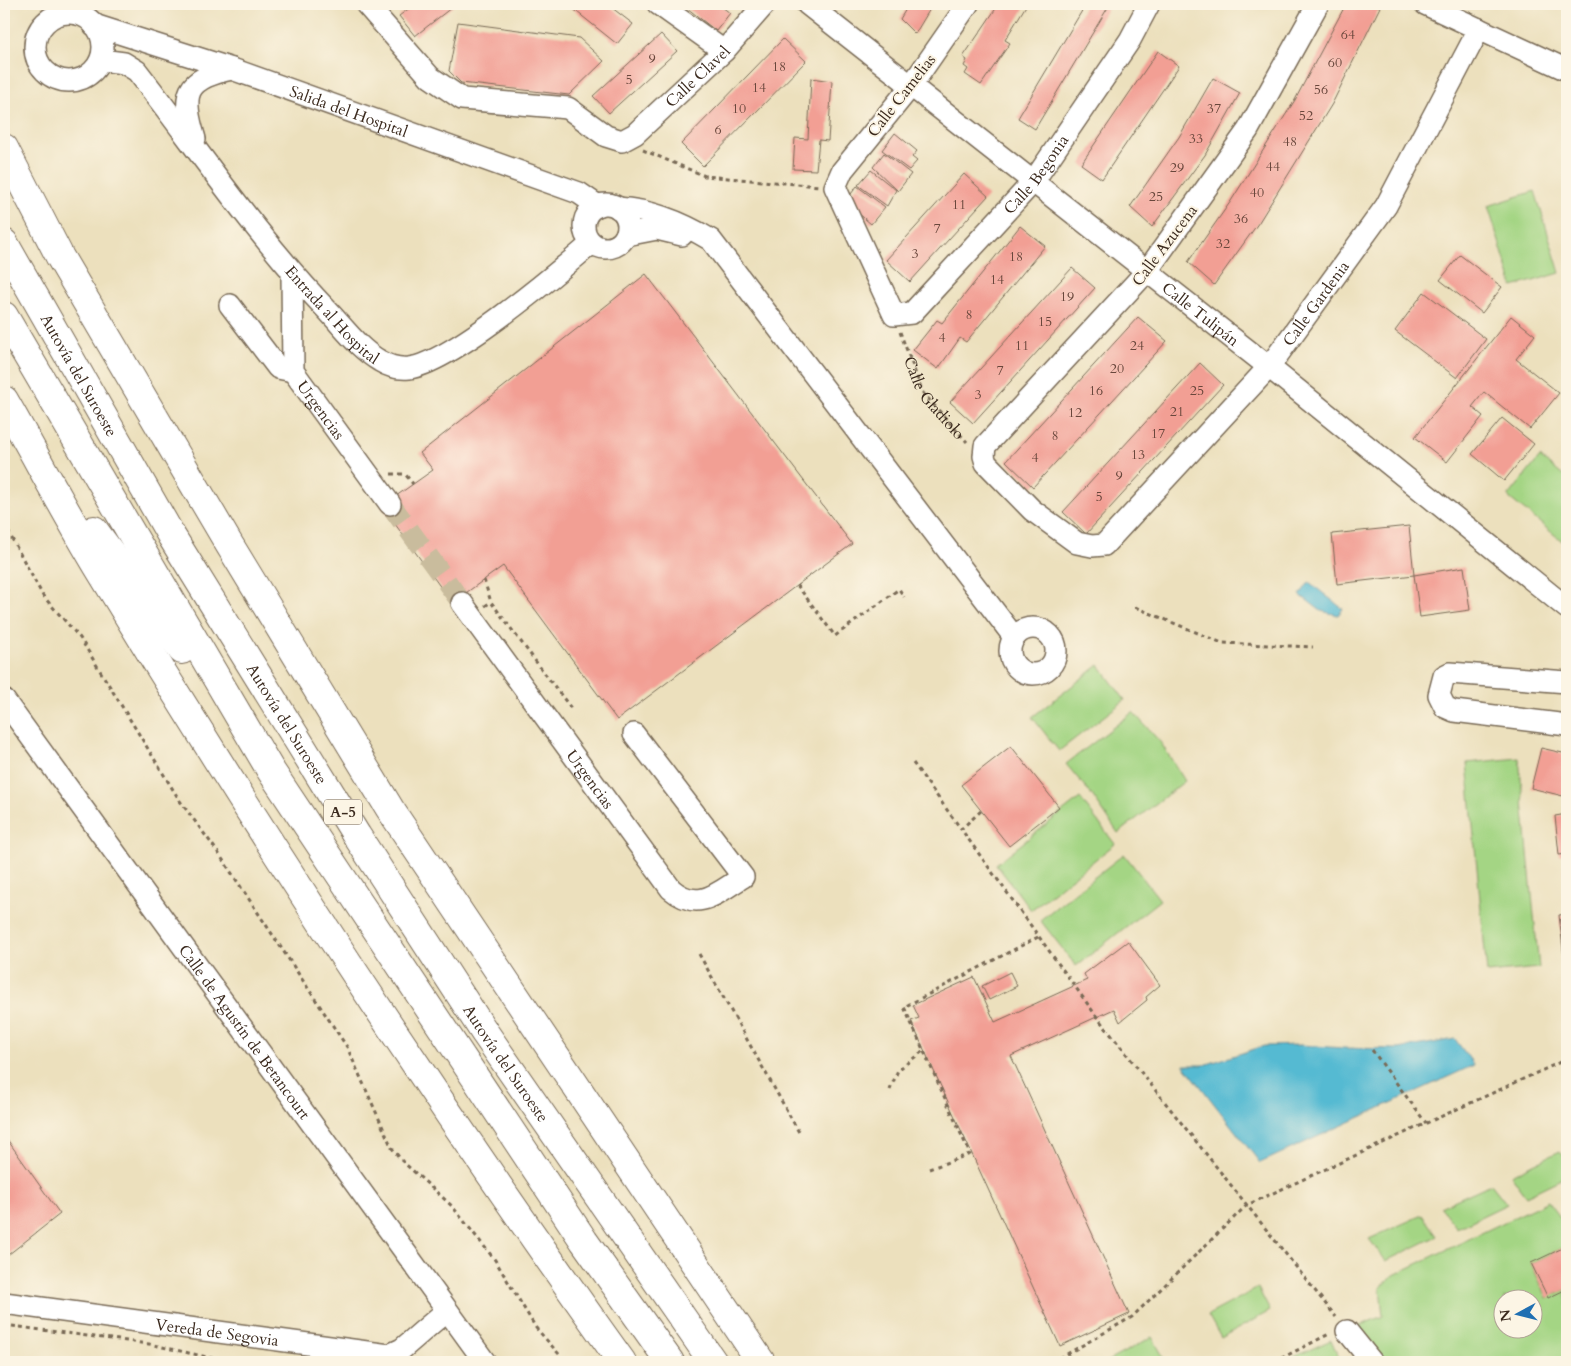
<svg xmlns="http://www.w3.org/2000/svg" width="1571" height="1366" viewBox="0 0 1571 1366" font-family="Cardo,serif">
<rect width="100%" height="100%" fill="#fcf5e5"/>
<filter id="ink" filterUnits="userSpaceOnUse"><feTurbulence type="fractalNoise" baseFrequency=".02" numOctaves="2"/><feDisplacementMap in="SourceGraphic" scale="10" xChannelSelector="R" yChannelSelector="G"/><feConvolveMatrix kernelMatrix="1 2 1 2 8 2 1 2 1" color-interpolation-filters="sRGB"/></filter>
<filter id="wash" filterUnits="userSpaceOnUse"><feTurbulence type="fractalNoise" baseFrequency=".0096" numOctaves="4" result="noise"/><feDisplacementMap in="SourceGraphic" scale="20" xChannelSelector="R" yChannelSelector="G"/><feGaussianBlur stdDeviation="1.12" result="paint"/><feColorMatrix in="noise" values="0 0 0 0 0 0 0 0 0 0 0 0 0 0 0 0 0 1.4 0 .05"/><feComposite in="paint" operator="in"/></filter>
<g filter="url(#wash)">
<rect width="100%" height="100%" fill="#ece0bd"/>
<path fill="#a4d584" stroke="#708051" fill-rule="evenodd" d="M1535 191 1560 273 1513 287 1488 206Z
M1540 457 1567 479V545L1508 497Z
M1099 665 1125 700 1059 751 1032 717Z
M1133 712 1161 743 1185 781 1118 833 1092 795 1066 764Z
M1519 758 1539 968 1487 973 1467 763Z
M1080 798 1115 844 1031 910 996 864Z
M1124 854 1160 900 1076 966 1040 920Z
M1560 1151 1567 1161V1176L1526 1196 1511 1175Z
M1491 1184 1507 1204 1457 1228 1440 1207Z
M1548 1201 1567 1226V1246L1531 1263 1547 1298 1567 1289V1362H1382L1353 1328 1383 1316 1380 1288 1394 1275ZM1504 1298H1534V1328H1504Z
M1422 1215 1437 1236 1386 1261 1369 1239Z
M1258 1288 1270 1311 1221 1338 1208 1315Z
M1152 1337 1164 1358 1158 1362H1106Z
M1331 1340 1341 1362H1283Z"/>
<path fill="#54bad2" stroke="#487278" d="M1309 582 1343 609 1338 615 1321 611 1300 595Z
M1455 1039 1474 1065 1260 1163 1184 1065H1204L1264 1046 1301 1045 1343 1048 1399 1049Z"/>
<g id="blocks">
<path fill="#f29f94" d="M415 4H456L415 36 399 16Z
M567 4H607L633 24 617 44Z
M682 4H718L730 13 716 31Z
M909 4H933L915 34 900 19Z
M999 4H1027L1005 40 1010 43 981 85 965 74 968 69 964 66 967 60 963 57Z
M1086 4H1110L1035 129 1018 118Z
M1346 4H1373L1380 7 1332 104 1259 222 1214 285 1188 262 1231 201 1295 100Z
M458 22 579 38 604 61 569 95 461 83 449 71Z
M661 34 677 51 609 113 593 96Z
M783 39 806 61 703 166 681 144Z
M1158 51 1179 66 1102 179 1081 164Z
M811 78 832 81 828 141 819 140 816 170 793 169 795 138 808 139Z
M1213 78 1240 93 1205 155 1152 227 1130 207 1179 137Z
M895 133 917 151 912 157 917 161 909 170 882 150Z
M884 153 911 174 898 191 873 167Z
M871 170 896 190 887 206 858 185Z
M964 174 988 196 910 282 886 260Z
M857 186 885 207 871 224 845 202Z
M1020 226 1045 246 966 342 960 338 938 369 913 350 937 320 942 323Z
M1460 255 1502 287 1482 313 1440 280Z
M1072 268 1095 288 973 423 950 402Z
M646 274 852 544 617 720 503 566 452 603 382 506 433 470 420 453Z
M1424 292 1486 339 1457 378 1395 331Z
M1511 316 1535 335 1516 359 1559 393 1530 429 1484 392 1472 407 1483 416 1447 462 1415 437Z
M1138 317 1167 341 1033 487 1006 461Z
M1200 363 1223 385 1086 534 1063 512Z
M1502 418 1534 444 1504 481 1472 454Z
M1409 526 1414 575 1337 584 1332 534Z
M1464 567 1470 610 1420 617 1414 575Z
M1011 746 1059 807 1009 846 961 785Z
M1541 748 1567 754V797L1531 788Z
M1567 814V854L1559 855 1555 816Z
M1567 868V892H1566L1563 869Z
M1567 914V967H1565L1559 915Z
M1128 941 1160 985 1146 997 1147 1000 1120 1022 1114 1009 1011 1056 1129 1314 1060 1346 911 1021 919 1018 913 1005 974 977 995 1022 1087 980 1084 974Z
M1010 972 1017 986 989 1000 982 986Z
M4 1135 60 1214 4 1258Z
M1567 1246V1289L1548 1298 1531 1263Z"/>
</g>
</g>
<g filter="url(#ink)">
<use href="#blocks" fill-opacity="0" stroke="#796a56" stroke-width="1"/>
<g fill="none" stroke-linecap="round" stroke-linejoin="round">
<path stroke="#c9bc9d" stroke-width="21" stroke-dasharray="21 11" stroke-linecap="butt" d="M390 504 462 603"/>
<g stroke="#796a56" stroke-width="24">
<g id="minor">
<path id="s2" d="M366 4 430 77 462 99 568 108 606 136 622 141 635 134 724 51 765 4"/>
<path d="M658 4 724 51"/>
<path id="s3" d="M807 4 1269 367 1567 608"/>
<path id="s4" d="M968 4 911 86 842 171 835 187 894 315 912 313 1033 182 1130 40 1149 4"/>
<path id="s5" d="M1318 4 1248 130 1147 271 985 446 984 456 986 463 1032 510 1077 543 1092 546 1104 545 1269 367 1386 206 1479 29"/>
<path d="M1425 4 1567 70"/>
<circle cx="69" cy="47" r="34"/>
<path id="s6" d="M94 25 232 69 579 193 598 206"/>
<path id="s7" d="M101 60 124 63 137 71C200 152 258 238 328 311 344 328 359 349 380 361 388 366 398 369 409 368 451 363 557 273 592 243"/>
<path d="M195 139C181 94 184 79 232 69"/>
<circle cx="606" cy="226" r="22"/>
<path d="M618 208C651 210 683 223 711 240L1014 637"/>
<path d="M626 235 657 229 682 235"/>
<path id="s8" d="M292 274 293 371 390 504"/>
<path d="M230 305 278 368 293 371"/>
<path id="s9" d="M462 603 671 889C699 913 718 892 743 877L634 734"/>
<circle cx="1033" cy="651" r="23"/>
<path d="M1567 682 1450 673 1444 676 1439 695 1445 707 1454 711 1567 725"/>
<path id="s10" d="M4 700 485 1362"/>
<path id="s11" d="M4 1303 389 1355 402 1349 446 1311"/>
<path d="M1347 1331 1372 1362"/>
</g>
</g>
<g stroke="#796a56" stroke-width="30">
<g id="highway">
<path d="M4 148 60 257 229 544 390 809 761 1362"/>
<path id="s12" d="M4 243 172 537 357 836 485 1033 713 1362"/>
<path d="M4 316 271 771 584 1241 670 1362"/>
<path d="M4 400C36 456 66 514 100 570 264 841 438 1105 622 1362"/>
<path d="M94 530 182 650"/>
</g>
</g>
<g stroke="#796a56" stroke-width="3" stroke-dasharray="4 4" stroke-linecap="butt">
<path d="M643 150 705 176 819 186"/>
<path id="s1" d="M900 332 923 393 967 442"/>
<path d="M391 474H405L413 484"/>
<path d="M4 524 43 596 80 638 180 801 217 851 347 1047 392 1148 402 1161 452 1206 495 1260 536 1328 566 1362"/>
<path d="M484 580 491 602"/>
<path d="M797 585 835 636 899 589 904 597"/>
<path d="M485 606 491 602 573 711"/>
<path d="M1135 607 1222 643 1313 647"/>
<path d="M913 763 961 829"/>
<path d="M981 811 961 829 1097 1017 1336 1317"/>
<path d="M699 954 800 1134"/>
<path d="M1372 1050 1426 1123"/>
<path d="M890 1090 898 1070 923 1051"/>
<path d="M929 1169 970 1154 904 1007 1040 936"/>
<path d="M4 1325 149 1344 229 1362"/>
<path d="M1053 1362 1132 1317 1247 1205 1567 1059"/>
<path d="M1274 1362 1331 1333"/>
</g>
<use href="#minor" stroke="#fff" stroke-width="21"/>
<use href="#highway" stroke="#fff" stroke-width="28"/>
</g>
</g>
<g text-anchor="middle" stroke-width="4" stroke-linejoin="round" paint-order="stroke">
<g font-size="14" fill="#69473c">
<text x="1348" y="39">64</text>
<text x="652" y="63">9</text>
<text x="1335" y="67">60</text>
<text x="779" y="71">18</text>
<text x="629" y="84">5</text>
<text x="759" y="92">14</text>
<text x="1321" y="94">56</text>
<text x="739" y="113">10</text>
<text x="1214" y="113">37</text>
<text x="1306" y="120">52</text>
<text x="718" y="134">6</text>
<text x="1196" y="143">33</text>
<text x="1290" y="146">48</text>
<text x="1273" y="171">44</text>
<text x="1177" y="172">29</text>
<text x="1257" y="197">40</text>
<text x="1156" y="201">25</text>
<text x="959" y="209">11</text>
<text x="1241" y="223">36</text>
<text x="937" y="233">7</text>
<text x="1223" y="248">32</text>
<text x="915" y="258">3</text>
<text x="1016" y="261">18</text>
<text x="997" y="284">14</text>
<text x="1067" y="301">19</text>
<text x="969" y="319">8</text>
<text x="1045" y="326">15</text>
<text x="942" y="342">4</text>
<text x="1022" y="350">11</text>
<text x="1137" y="350">24</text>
<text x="1117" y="373">20</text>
<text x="1000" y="375">7</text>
<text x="1096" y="395">16</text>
<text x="1197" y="395">25</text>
<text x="978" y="399">3</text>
<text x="1177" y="416">21</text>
<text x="1075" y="417">12</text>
<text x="1158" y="438">17</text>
<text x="1055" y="440">8</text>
<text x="1138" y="459">13</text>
<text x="1035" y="462">4</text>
<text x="1119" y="480">9</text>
<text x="1099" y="501">5</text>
</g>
<rect fill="#fcf5e5" stroke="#75675a" stroke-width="1" x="324" y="799.5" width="38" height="25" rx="4"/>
<g font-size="15" font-weight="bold" fill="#3b2a1e">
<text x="343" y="817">A-5</text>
</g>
<g font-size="16" fill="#3b2a1e" stroke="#fcf5e5">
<text dy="6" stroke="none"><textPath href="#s2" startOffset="406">Calle Clavel</textPath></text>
<text transform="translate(901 95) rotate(-52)" y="6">Calle Camelias</text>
<text dy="6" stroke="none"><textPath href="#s6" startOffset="269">Salida del Hospital</textPath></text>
<text dy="6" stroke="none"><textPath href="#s4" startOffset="572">Calle Begonia</textPath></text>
<text transform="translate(1164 245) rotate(-53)" y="6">Calle Azucena</text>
<text dy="6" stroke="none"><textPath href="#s5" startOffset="1044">Calle Gardenia</textPath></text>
<text dy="6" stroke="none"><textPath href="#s7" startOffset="351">Entrada al Hospital</textPath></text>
<text dy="6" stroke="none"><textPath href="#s3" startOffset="501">Calle Tulipán</textPath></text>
<text dy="6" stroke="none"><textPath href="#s12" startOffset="152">Autovía del Suroeste</textPath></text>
<text dy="6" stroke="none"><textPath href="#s1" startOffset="75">Calle Gladiolo</textPath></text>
<text dy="6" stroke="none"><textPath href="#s8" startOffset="145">Urgencias</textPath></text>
<text dy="6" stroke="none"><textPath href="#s12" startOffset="558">Autovía del Suroeste</textPath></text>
<text dy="6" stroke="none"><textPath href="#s9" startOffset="218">Urgencias</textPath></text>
<text dy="6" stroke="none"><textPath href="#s10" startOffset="410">Calle de Agustín de Betancourt</textPath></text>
<text dy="6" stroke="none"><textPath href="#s12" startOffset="962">Autovía del Suroeste</textPath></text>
<text dy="6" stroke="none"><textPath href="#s11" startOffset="215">Vereda de Segovia</textPath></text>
</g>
</g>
<rect width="1571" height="1366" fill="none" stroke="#fcf5e5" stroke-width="20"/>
<g transform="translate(1518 1314) rotate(263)"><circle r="24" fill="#fcf5e5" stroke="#afa495"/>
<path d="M0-4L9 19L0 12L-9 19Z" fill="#1f6fb2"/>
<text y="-8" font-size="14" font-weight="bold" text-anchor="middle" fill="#3b2a1e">N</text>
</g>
</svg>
